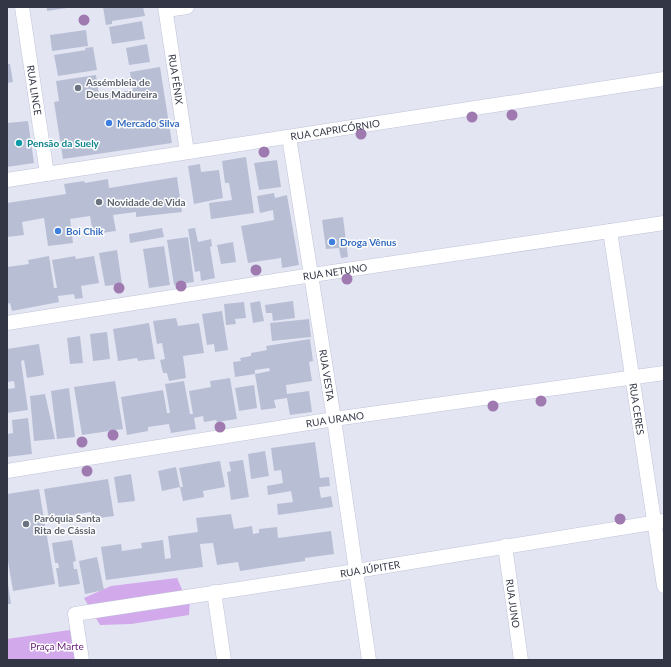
<svg xmlns="http://www.w3.org/2000/svg" width="671" height="667" viewBox="0 0 671 667" font-family="Lato,sans-serif">
<rect width="100%" height="100%" fill="#e3e5f3"/>
<path fill="#d2a9ea" d="M177 578 184 594 190 598 189 615 131 624 100 625 84 598 111 586Z
M70 630 75 660H7V639Z"/>
<path fill="#b8bfd5" d="M47 7H67V8L47 11Z
M103 7H143L145 16 112 21V24L106 25Z
M142 21 145 39 112 44 109 27Z
M86 30 88 46 52 51 50 35Z
M147 44 150 62 129 65 126 48Z
M93 47 97 70 58 76 54 55 86 50 85 48Z
M7 64H10L13 82 7 83Z
M160 67 172 143 63 159 54 102 59 101 56 81 96 75 99 95 133 90 130 72Z
M28 121 34 163 7 167V123Z
M246 157 254 213 211 219 209 203 232 200 229 183H225L222 161Z
M277 160 281 187 259 190 254 163Z
M200 164 201 172 219 170 223 198 194 204 188 166Z
M177 177 182 212 136 217V212L113 215 116 231 93 234 90 216 70 219 73 243 48 246 44 218 22 222 24 235 7 237V203L66 194 64 184 84 181 85 183 108 179 109 188Z
M274 193 275 198 287 195 299 265 282 268 281 258 248 263 241 226 274 220 273 210 260 213 257 196Z
M343 217 348 257 341 258 339 248 326 249 322 220Z
M162 228 164 237 130 243 129 234Z
M195 228 198 242 211 239 212 246 210 247 215 278 201 281 200 271 195 272 188 229Z
M188 237 194 282 174 285 167 240Z
M233 242 236 262 221 264 217 245Z
M164 246 170 285 149 288 143 249Z
M117 250 122 284 105 286 99 253Z
M49 256 54 288H57L52 260 75 256 76 259 94 256 99 283 81 286 83 298 75 299 74 294 58 296 59 302 12 311 10 303 7 304V267L29 264 28 260Z
M260 301 264 321 253 323 250 303Z
M293 301 295 318 273 321 272 313H266L265 305Z
M244 302 246 318 235 319 236 324 226 325 224 304Z
M222 311 228 350 215 352 214 344 207 345 202 314Z
M176 318 178 326 199 323 204 353 183 356 186 378 169 381 167 373H163L160 360 165 359 162 343 157 344 153 321Z
M309 319 311 337 272 341 270 323Z
M149 323 155 359 138 361 137 358 118 361 113 329Z
M107 332 110 359 93 361 90 334Z
M80 336 83 363 70 364 67 338Z
M310 339 313 361 309 362 312 381 286 385 287 394 309 391 312 412 290 415 287 398 274 400 276 408 261 410 255 374 270 371 269 368 255 370V374L235 377 233 362 241 361 240 358 251 356V353L267 350 266 346Z
M39 344 44 375 27 378 24 360 21 361 28 410 7 413V389L15 388 14 381 7 382V349Z
M230 378 237 419 217 422 216 420 204 422 203 416 194 418 196 429 171 433 169 424 148 427V431L127 435 121 397 163 390 167 413H170L165 384 184 381 190 414H193L189 391 211 387 210 381Z
M115 381 123 429 82 435 74 387Z
M254 385 257 408 239 411 235 388Z
M69 388 75 437 57 439 51 391Z
M45 394 55 439 34 441 30 396Z
M28 418 32 454 7 457V434L13 433 12 420Z
M315 442 320 478 329 477 330 486 319 487 321 498 331 496 333 507 278 515 277 504 293 502 291 491 268 495 267 486 283 483 281 470 274 471 271 448Z
M265 451 269 476 251 479 248 454Z
M243 460 249 497 231 500 227 472 231 471 229 462Z
M220 461 225 487 203 491 204 497 183 501 180 487H183L179 468Z
M176 467 180 487 162 491 158 471Z
M131 474 135 501 118 503 114 477Z
M108 479 114 516 92 519 91 512 49 519 44 489Z
M39 489 55 584 13 591 7 555V494Z
M231 514 234 529 252 526 253 534 259 533V529L277 527 278 538 331 531 334 554 305 558V561L240 571 238 562 217 565 213 543 200 544 203 567 106 580 101 547 121 544 122 551 142 548 141 543 163 540 165 559 171 558 168 536 198 532 196 518Z
M72 540 76 561 73 562 74 569H77L80 584 59 587 56 568H59L58 563H55L52 543Z
M97 557 104 590 85 594 79 561Z
M7 578 11 604H7Z"/>
<g fill="none" stroke-linecap="round" stroke-linejoin="round">
<g stroke="#c0c4da" stroke-width="15">
<g id="street">
<path id="s1" d="M22 7 47 174"/>
<path id="s2" d="M165 7 187 152"/>
<path d="M166 10 187 7"/>
<path id="s3" d="M289 137 334 419 369 660"/>
<path id="s4" d="M7 180 664 79"/>
<path id="s5" d="M610 231 664 586"/>
<path id="s6" d="M7 323 312 275 664 223"/>
<path id="s7" d="M7 471 334 419 664 373"/>
<path id="s8" d="M505 546 521 660"/>
<path d="M214 592 224 660"/>
<path id="s9" d="M82 660 75 614 356 571 664 521"/>
</g>
</g>
<use href="#street" stroke="#fff" stroke-width="14"/>
</g>
<g fill="#9f7ab0">
<circle cx="84" cy="20" r="5.5"/>
<circle cx="512" cy="115" r="5.5"/>
<circle cx="472" cy="117" r="5.5"/>
<circle cx="361" cy="134" r="5.5"/>
<circle cx="264" cy="152" r="5.5"/>
<circle cx="256" cy="270" r="5.5"/>
<circle cx="347" cy="279" r="5.5"/>
<circle cx="181" cy="286" r="5.5"/>
<circle cx="119" cy="288" r="5.5"/>
<circle cx="541" cy="401" r="5.5"/>
<circle cx="493" cy="406" r="5.5"/>
<circle cx="220" cy="427" r="5.5"/>
<circle cx="113" cy="435" r="5.5"/>
<circle cx="82" cy="442" r="5.5"/>
<circle cx="87" cy="471" r="5.5"/>
<circle cx="620" cy="519" r="5.5"/>
</g>
<g fill="#6b7280" stroke="#fff" stroke-width="1.5">
<circle cx="78" cy="88" r="4"/>
<circle cx="99" cy="202" r="4"/>
<circle cx="26" cy="524" r="4"/>
</g>
<g fill="#3f7fe0" stroke="#fff" stroke-width="1.5">
<circle cx="109" cy="123" r="4"/>
<circle cx="58" cy="231" r="4"/>
<circle cx="332" cy="242" r="4"/>
</g>
<circle fill="#0f9aa8" stroke="#fff" stroke-width="1.5" cx="19" cy="143" r="4"/>
<g text-anchor="middle" stroke-width="3" stroke-linejoin="round" paint-order="stroke">
<g font-size="10" fill="#333745" stroke="#fff">
<text dy="4" stroke="none"><textPath href="#s2" startOffset="73">RUA FÊNIX</textPath></text>
<text dy="4" stroke="none"><textPath href="#s1" startOffset="84">RUA LINCE</textPath></text>
<text dy="4" stroke="none"><textPath href="#s4" startOffset="332">RUA CAPRICÓRNIO</textPath></text>
<text dy="4" stroke="none"><textPath href="#s6" startOffset="332">RUA NETUNO</textPath></text>
<text dy="4" stroke="none"><textPath href="#s3" startOffset="241">RUA VESTA</textPath></text>
<text dy="4" stroke="none"><textPath href="#s5" startOffset="180">RUA CERES</textPath></text>
<text dy="4" stroke="none"><textPath href="#s7" startOffset="332">RUA URANO</textPath></text>
<text dy="4" stroke="none"><textPath href="#s9" startOffset="345">RUA JÚPITER</textPath></text>
<text dy="4" stroke="none"><textPath href="#s8" startOffset="58">RUA JUNO</textPath></text>
</g>
<g font-size="10" font-weight="bold" fill="#5b616d" stroke="#fff" text-anchor="start">
<text x="86" y="86">Assémbleia de<tspan x="86" dy="12">Deus Madureira</tspan></text>
<text x="107" y="206">Novidade de Vida</text>
<text x="34" y="522">Paróquia Santa<tspan x="34" dy="12">Rita de Cássia</tspan></text>
</g>
<g font-size="10" font-weight="bold" fill="#366cbe" stroke="#fff" text-anchor="start">
<text x="117" y="127">Mercado Silva</text>
<text x="66" y="235">Boi Chik</text>
<text x="340" y="246">Droga Vênus</text>
</g>
<g font-size="10" font-weight="bold" fill="#0d838f" stroke="#fff" text-anchor="start">
<text x="27" y="147">Pensão da Suely</text>
</g>
<g font-size="10" fill="#68237a" stroke="#fff">
<text x="57" y="650">Praça Marte</text>
</g>
</g>
<rect width="671" height="667" fill="none" stroke="#333745" stroke-width="16"/>
</svg>
